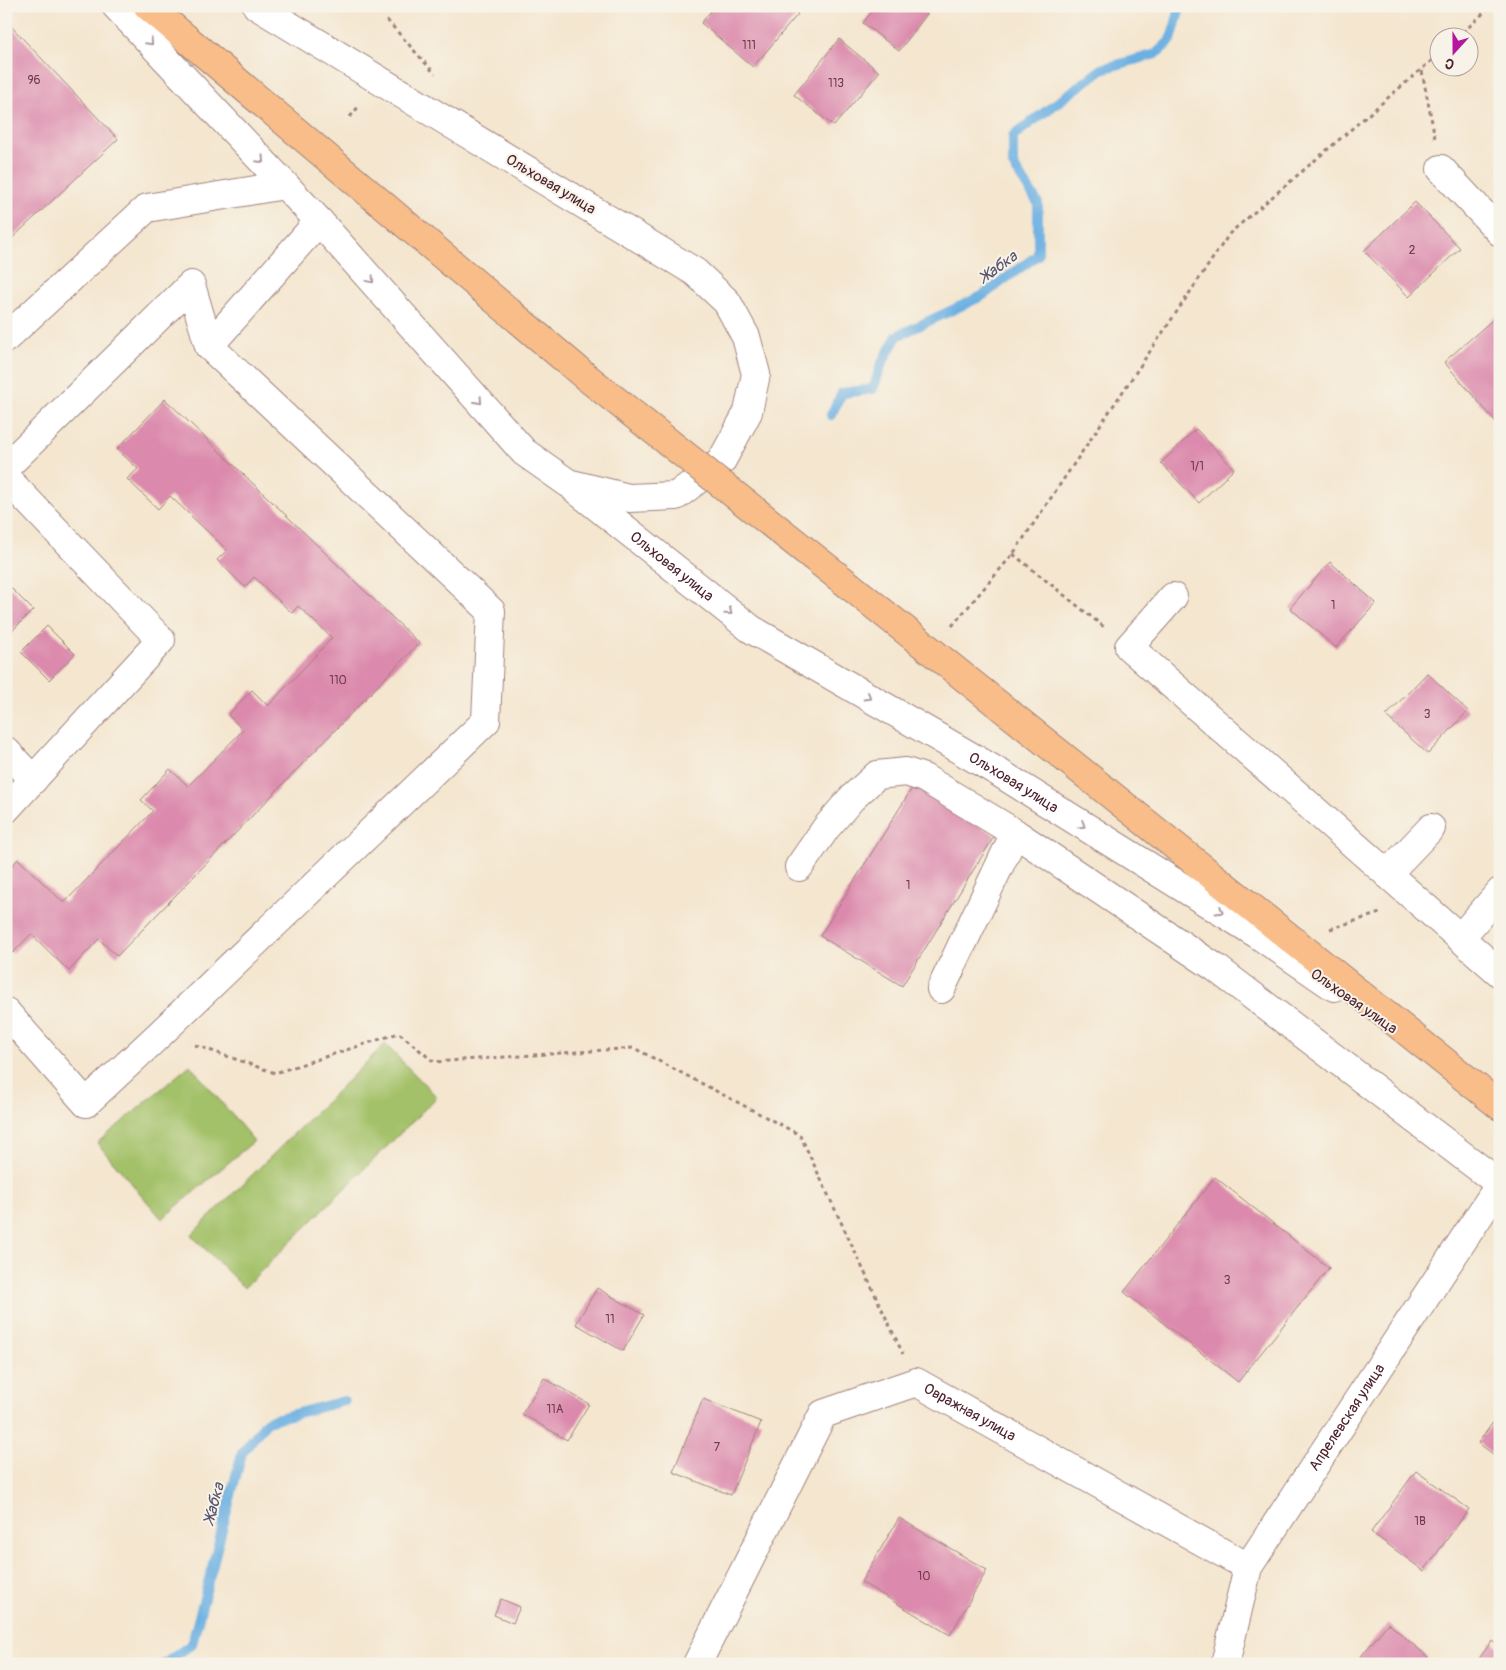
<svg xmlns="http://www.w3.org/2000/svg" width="1506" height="1670" viewBox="0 0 1506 1670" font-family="Pangolin,sans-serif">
<rect width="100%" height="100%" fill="#f7f3e8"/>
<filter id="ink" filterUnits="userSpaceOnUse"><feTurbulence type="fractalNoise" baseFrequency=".02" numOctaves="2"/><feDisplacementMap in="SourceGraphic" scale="10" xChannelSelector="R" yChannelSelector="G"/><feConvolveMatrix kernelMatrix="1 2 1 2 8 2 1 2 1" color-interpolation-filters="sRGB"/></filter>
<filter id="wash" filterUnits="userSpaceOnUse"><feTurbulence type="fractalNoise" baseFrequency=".0096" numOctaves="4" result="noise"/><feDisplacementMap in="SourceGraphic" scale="20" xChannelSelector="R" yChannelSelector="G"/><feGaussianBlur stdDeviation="1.12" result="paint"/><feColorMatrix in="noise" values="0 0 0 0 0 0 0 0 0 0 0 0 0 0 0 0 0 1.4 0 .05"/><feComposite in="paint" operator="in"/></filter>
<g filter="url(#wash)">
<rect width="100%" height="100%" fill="#f4e6cf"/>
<path fill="#a3c168" stroke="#76704a" d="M385 1044 437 1097 244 1288 191 1235Z
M190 1065 254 1141 162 1219 97 1143Z"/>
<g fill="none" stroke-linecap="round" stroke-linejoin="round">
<path stroke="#6cb0e2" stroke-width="10" d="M831 415 842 393 873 389 882 363 897 336 982 296 1038 255V203L1013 165V136L1102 69 1156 54 1171 40 1180 8 1182 6
M164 1664 192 1644 242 1453 267 1421 344 1401"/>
</g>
<g id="blocks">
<path fill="#db89ac" d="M715 6H789L798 14 753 67 701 23Z
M876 6H918L927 14 899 51 863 23Z
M6 21 118 139 6 244Z
M839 39 879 72 834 126 794 95Z
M1415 202 1460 248 1409 297 1364 251Z
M1498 315 1500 317V419L1496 422 1444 362Z
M165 399 419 643 117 956 99 939 69 971 31 934 13 953 6 947V872L18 859 64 903 153 811 141 800 170 769 188 786 243 730 228 715 252 690 268 706 332 638 298 606 292 613 254 577 245 587 217 560 227 550 170 496 158 509 127 479 138 469 117 449Z
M1196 429 1234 469 1199 503 1161 463Z
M1330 562 1376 603 1336 648 1290 608Z
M6 583 33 610 6 637Z
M47 626 75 654 49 680 21 652Z
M1427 673 1468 711 1428 754 1386 716Z
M914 785 995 835 902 986 820 936Z
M1215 1177 1329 1268 1238 1382 1124 1292Z
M597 1288 644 1315 623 1351 576 1324Z
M544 1378 589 1404 567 1440 522 1414Z
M703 1399 761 1422 731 1495 673 1472Z
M1500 1413V1459L1478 1443Z
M1416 1471 1469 1509 1424 1571 1371 1532Z
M899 1518 987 1570 950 1635 861 1582Z
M501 1599 520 1607 513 1623 494 1615Z
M1388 1623 1428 1657 1423 1664H1362L1358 1660Z
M1492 1641 1500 1647V1664H1475Z"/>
</g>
</g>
<g filter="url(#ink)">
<use href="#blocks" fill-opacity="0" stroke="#9f827d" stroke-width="1"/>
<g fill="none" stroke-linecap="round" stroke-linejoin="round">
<g stroke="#9f827d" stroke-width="30">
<g id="minor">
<path d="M116 6 319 221 524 452 568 483 629 498 676 496 721 462 748 412 756 374 746 337 727 302 695 272 257 6"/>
<path d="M1441 169 1500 232"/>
<path d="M6 338 147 208 285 185"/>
<path d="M6 467 191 285 209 346"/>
<path d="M6 478 161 640 6 809"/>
<path id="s1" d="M575 489 751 629 998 772 1257 934 1334 987"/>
<path d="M1173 597 1129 647 1500 973"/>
<path d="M6 751 33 780"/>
<path d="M799 867 826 828 851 799 877 775 906 772 924 778 1015 833 1216 968 1500 1184"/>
<path d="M1387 874 1431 828"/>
<path d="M1460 938 1500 892"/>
<path d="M941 989 1015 833"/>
<path d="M6 1012 86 1103 161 1033 486 721 491 611 209 346 319 221"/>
<path id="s2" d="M697 1664 823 1414 916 1382 1248 1567"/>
<path id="s3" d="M1225 1664 1248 1567 1500 1184"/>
</g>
</g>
<g stroke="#9f827d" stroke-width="30">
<path id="major" d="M148 6 585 376
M850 586 1500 1106"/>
</g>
<path stroke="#9f827d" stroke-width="3" stroke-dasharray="4 4" stroke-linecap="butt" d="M387 20 435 74
M1457 38 1491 6
M1422 71 1435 138
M350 117 359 106
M1013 554 1104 627
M952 626 1013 554 1230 233 1438 55
M1330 929 1383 912
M195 1045 275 1073 399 1033 434 1062 634 1048 800 1135 903 1354"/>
<use href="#minor" stroke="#fff" stroke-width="28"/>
<use href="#major" stroke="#f8bd88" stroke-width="28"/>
<g stroke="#9f827d" stroke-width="30" stroke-linecap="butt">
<path id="major-bridge" d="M585 376 850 586"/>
</g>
<use href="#major-bridge" stroke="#f8bd88" stroke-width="28"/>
</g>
<defs><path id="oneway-chevron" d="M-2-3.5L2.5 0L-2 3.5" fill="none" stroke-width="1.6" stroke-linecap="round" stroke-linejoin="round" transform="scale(1.25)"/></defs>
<g stroke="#ae9aa0">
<use href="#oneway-chevron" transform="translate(150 42) rotate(47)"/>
<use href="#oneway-chevron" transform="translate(261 160) rotate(47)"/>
<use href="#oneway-chevron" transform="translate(371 280) rotate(48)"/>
<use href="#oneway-chevron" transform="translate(479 401) rotate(48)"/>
<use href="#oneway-chevron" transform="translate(729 612) rotate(39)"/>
<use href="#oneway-chevron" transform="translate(868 697) rotate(30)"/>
<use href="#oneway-chevron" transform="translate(1082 825) rotate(32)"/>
<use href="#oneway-chevron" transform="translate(1220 911) rotate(32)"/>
</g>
</g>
<g text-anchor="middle" stroke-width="4" stroke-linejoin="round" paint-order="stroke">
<g font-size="12" fill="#6e3a4b">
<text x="749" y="49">111</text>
<text x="34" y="84">96</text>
<text x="836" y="87">113</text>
<text x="1412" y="254">2</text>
<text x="1197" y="470">1/1</text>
<text x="1333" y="609">1</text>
<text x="338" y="684">110</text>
<text x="1427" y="718">3</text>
<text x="908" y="889">1</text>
<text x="1227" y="1284">3</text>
<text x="610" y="1323">11</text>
<text x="555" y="1413">11А</text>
<text x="717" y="1451">7</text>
<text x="1420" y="1525">1В</text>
<text x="924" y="1580">10</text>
</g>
<g font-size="15" fill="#4a1f2b" stroke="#f7f3e8">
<text transform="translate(551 184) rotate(31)" y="5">Ольховая улица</text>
<text dy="5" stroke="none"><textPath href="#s1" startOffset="124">Ольховая улица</textPath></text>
<text dy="5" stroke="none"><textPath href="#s1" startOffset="529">Ольховая улица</textPath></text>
<text transform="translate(1354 1001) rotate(35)" y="5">Ольховая улица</text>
<text dy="5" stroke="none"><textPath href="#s2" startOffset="440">Овражная улица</textPath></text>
<text dy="5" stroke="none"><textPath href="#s3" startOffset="279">Апрелевская улица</textPath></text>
</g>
<g font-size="16" font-style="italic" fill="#56526b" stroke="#f7f3e8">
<text transform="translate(998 266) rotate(-36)" y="6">Жабка</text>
<text transform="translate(213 1503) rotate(-75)" y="6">Жабка</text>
</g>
</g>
<rect width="1506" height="1670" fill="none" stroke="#f7f3e8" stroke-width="25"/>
<g transform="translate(1454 52) rotate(201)"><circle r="24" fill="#f7f3e8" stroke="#b29e9c"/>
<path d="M0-4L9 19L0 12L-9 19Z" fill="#b5179e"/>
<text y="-8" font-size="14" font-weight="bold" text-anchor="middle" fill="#4a1f2b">С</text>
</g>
</svg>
